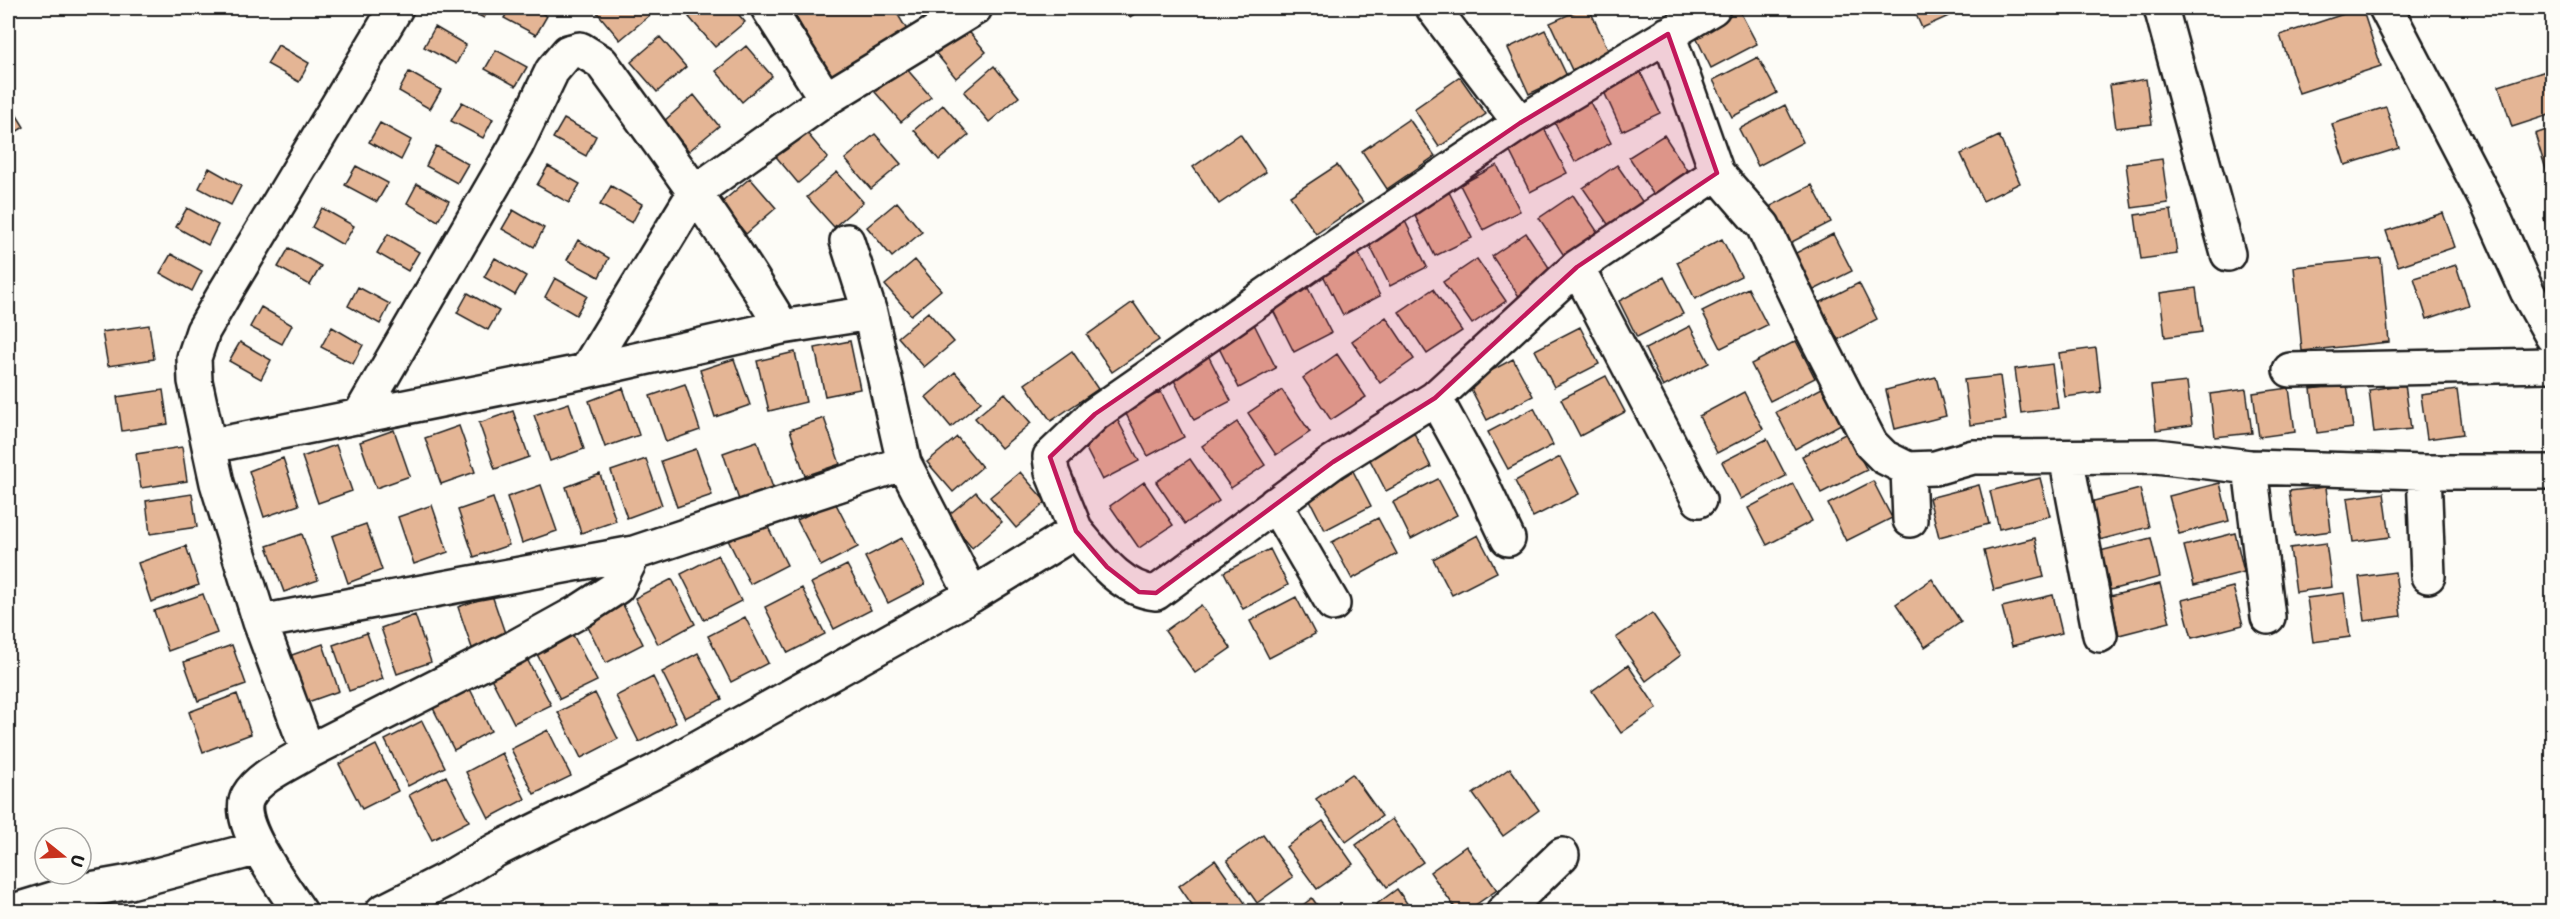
<svg xmlns="http://www.w3.org/2000/svg" width="2560" height="919" viewBox="0 0 2560 919" font-family="'Playpen Sans',sans-serif">
<rect width="100%" height="100%" fill="#fdfcf7"/>
<filter id="ink" filterUnits="userSpaceOnUse"><feTurbulence type="fractalNoise" baseFrequency=".0167" numOctaves="2"/><feDisplacementMap in="SourceGraphic" scale="12" xChannelSelector="R" yChannelSelector="G"/><feConvolveMatrix kernelMatrix="1 2 1 2 8 2 1 2 1" color-interpolation-filters="sRGB"/></filter>
<g filter="url(#ink)">
<path fill="#e4b595" stroke="#1c1c1c" stroke-width="1.5" d="M464 8H489L484 18Z
M510 8H531L547 16 536 35 504 18Z
M598 8H644L650 15 620 40 595 10Z
M700 8H733L745 22 715 47 689 17Z
M796 8H894L913 40 836 86 792 10Z
M1124 8H1144L1130 17Z
M1583 8H1589L1609 52 1572 70 1550 23Z
M1738 8 1757 44 1711 68 1693 31Z
M1913 8H1958L1960 11 1922 28Z
M2362 8 2381 66 2299 93 2280 35Z
M961 22 986 52 956 78 931 47Z
M435 27 466 45 456 64 424 47Z
M1545 30 1567 76 1529 94 1508 48Z
M660 37 686 67 657 92 631 62Z
M278 45 309 63 299 82 267 64Z
M746 46 772 76 742 102 716 71Z
M496 50 527 67 516 86 485 69Z
M1758 57 1777 93 1732 117 1713 80Z
M994 66 1019 97 989 122 964 92Z
M905 67 931 97 901 122 875 92Z
M1638 67 1660 113 1622 131 1601 85Z
M2552 69V114L2512 127 2499 86Z
M409 72 441 90 430 109 399 91Z
M1460 77 1486 114 1439 147 1414 109Z
M2146 79 2152 124 2116 128 2110 85Z
M694 95 719 126 689 151 664 121Z
M1588 98 1611 143 1575 162 1551 116Z
M8 101 24 127 8 137Z
M462 102 493 119 483 138 451 121Z
M943 105 969 135 939 160 914 130Z
M1785 105 1803 142 1758 166 1739 129Z
M2386 107 2399 148 2345 165 2332 124Z
M564 119 596 136 586 156 553 138Z
M1409 119 1435 156 1387 189 1362 151Z
M380 123 411 140 401 160 369 142Z
M802 127 828 158 798 183 773 153Z
M1544 128 1567 173 1530 192 1507 146Z
M2552 128V174L2548 176 2535 134Z
M875 134 901 164 871 189 845 159Z
M1240 134 1266 172 1219 204 1193 167Z
M1664 135 1692 178 1657 200 1629 157Z
M1999 136 2020 183 1983 201 1961 154Z
M436 146 468 164 457 183 426 166Z
M2162 159 2168 203 2132 208 2126 164Z
M1337 165 1363 202 1316 234 1290 196Z
M1497 165 1520 211 1483 230 1460 185Z
M1617 165 1646 207 1612 230 1583 188Z
M356 166 388 183 377 202 345 185Z
M548 166 580 184 569 203 537 185Z
M209 168 241 186 231 205 199 188Z
M837 172 863 202 834 227 807 197Z
M750 178 776 208 746 234 721 203Z
M417 184 449 201 438 221 407 203Z
M1812 185 1831 222 1786 245 1767 208Z
M611 186 642 204 632 223 600 205Z
M1449 192 1472 238 1435 256 1412 210Z
M1573 195 1601 237 1567 260 1539 218Z
M897 202 922 232 892 257 867 227Z
M187 208 218 225 208 245 176 227Z
M322 208 354 226 343 245 312 227Z
M513 210 544 228 534 247 502 229Z
M2171 210 2177 254 2141 259 2135 215Z
M2443 213 2455 247 2398 266 2386 231Z
M2552 215V245L2544 218Z
M1405 221 1427 267 1390 286 1367 240Z
M1526 233 1554 275 1520 298 1492 256Z
M388 234 419 252 408 271 377 253Z
M1833 234 1852 271 1806 294 1788 257Z
M1722 239 1741 276 1695 299 1677 262Z
M578 240 609 258 599 277 567 260Z
M289 248 321 266 310 285 278 267Z
M1357 250 1380 296 1343 315 1320 269Z
M171 254 202 271 192 291 160 273Z
M495 258 526 276 515 295 484 277Z
M2381 258 2389 342 2302 351 2294 267Z
M1477 259 1506 301 1472 324 1443 282Z
M915 260 941 290 911 315 885 285Z
M2456 265 2469 305 2427 319 2414 278Z
M1664 277 1683 314 1637 337 1619 301Z
M555 278 587 296 576 315 545 297Z
M1859 283 1877 319 1832 343 1813 306Z
M358 287 390 304 380 324 348 306Z
M1308 288 1331 333 1294 352 1271 306Z
M1748 288 1767 325 1721 348 1702 311Z
M2196 288 2202 332 2165 337 2160 293Z
M1433 289 1462 331 1427 354 1399 312Z
M468 293 499 311 488 330 457 313Z
M1133 302 1159 340 1112 372 1087 335Z
M261 307 292 325 282 344 250 327Z
M928 312 954 342 924 367 898 337Z
M1386 317 1414 359 1380 383 1352 341Z
M1253 322 1276 368 1239 388 1216 342Z
M149 325 154 359 108 366 102 332Z
M1690 326 1709 363 1663 387 1645 349Z
M332 327 363 345 353 364 321 347Z
M1580 327 1599 364 1554 387 1535 350Z
M850 341 860 389 825 396 815 348Z
M1796 341 1815 378 1770 401 1751 364Z
M240 342 271 360 261 379 229 361Z
M2096 348 2101 392 2065 397 2059 353Z
M1072 351 1098 389 1051 421 1025 384Z
M795 352 806 402 769 411 757 361Z
M1337 354 1366 397 1331 420 1303 378Z
M1208 355 1231 401 1194 420 1171 374Z
M734 359 750 405 715 417 700 370Z
M1513 359 1533 396 1487 420 1468 383Z
M2052 364 2058 408 2021 413 2015 369Z
M955 372 981 402 951 427 926 397Z
M1606 376 1625 412 1580 436 1561 399Z
M2000 376 2006 420 1970 425 1964 380Z
M1936 377 1946 416 1895 429 1886 390Z
M2187 382 2192 425 2156 430 2151 386Z
M685 384 700 430 666 442 650 396Z
M2347 384 2353 428 2317 433 2311 389Z
M2405 384 2411 429 2374 433 2369 390Z
M623 388 639 435 605 447 589 401Z
M1822 388 1841 424 1795 449 1776 412Z
M2289 388 2295 432 2259 437 2253 393Z
M2246 389 2252 433 2215 437 2210 394Z
M163 390 168 424 122 431 117 397Z
M1282 390 1310 432 1276 455 1248 413Z
M2457 390 2463 434 2427 439 2421 395Z
M1161 392 1184 437 1148 456 1124 410Z
M1744 392 1763 429 1717 453 1699 416Z
M1005 393 1031 423 1001 448 975 418Z
M569 403 584 449 550 461 534 415Z
M1534 408 1553 445 1508 469 1488 432Z
M513 411 529 457 495 469 479 423Z
M1115 415 1139 461 1102 480 1079 435Z
M824 418 840 464 805 476 790 430Z
M1237 422 1265 465 1231 488 1202 446Z
M459 426 475 472 441 484 425 438Z
M1412 429 1431 467 1386 491 1367 454Z
M394 430 410 476 376 488 360 442Z
M1847 433 1867 470 1821 493 1802 456Z
M957 437 982 467 953 492 927 462Z
M1767 439 1786 476 1741 499 1722 462Z
M757 441 773 488 739 500 723 453Z
M336 445 352 491 318 503 302 457Z
M182 447 187 481 141 488 136 454Z
M696 449 712 495 677 507 661 461Z
M1560 457 1579 494 1533 517 1515 481Z
M283 458 299 505 264 517 249 471Z
M646 459 662 505 627 518 611 471Z
M1190 459 1219 501 1185 524 1156 482Z
M1352 469 1371 506 1325 530 1306 493Z
M1020 472 1046 502 1016 528 990 497Z
M600 474 616 521 581 533 566 487Z
M2040 478 2050 516 1999 529 1990 491Z
M1438 479 1457 515 1411 539 1393 502Z
M1873 481 1892 518 1846 541 1828 504Z
M1144 482 1173 525 1139 548 1110 506Z
M2220 483 2229 521 2179 534 2169 496Z
M1793 484 1812 521 1767 545 1748 508Z
M541 485 557 531 522 543 507 497Z
M1979 485 1989 524 1939 537 1929 498Z
M2326 487 2331 531 2295 536 2289 491Z
M2140 489 2149 527 2099 540 2090 502Z
M976 492 1002 522 972 548 946 517Z
M2384 493 2390 537 2353 542 2347 498Z
M192 494 197 527 150 534 146 501Z
M493 498 509 545 474 557 458 510Z
M835 502 858 547 821 566 797 520Z
M432 505 448 552 414 564 398 517Z
M1378 518 1397 554 1352 579 1332 542Z
M764 519 787 565 750 584 727 538Z
M366 524 382 570 348 583 332 536Z
M2235 533 2244 572 2194 585 2184 546Z
M302 534 318 580 284 592 267 546Z
M1478 535 1497 572 1452 595 1433 559Z
M902 538 925 584 888 603 865 557Z
M2035 538 2044 577 1994 590 1984 551Z
M2151 538 2160 577 2110 590 2100 551Z
M2326 543 2332 587 2296 592 2290 548Z
M186 546 199 585 151 602 138 563Z
M1270 549 1288 585 1243 609 1224 572Z
M718 555 741 601 704 620 681 574Z
M847 565 871 610 834 629 811 583Z
M2395 572 2401 616 2365 621 2359 577Z
M672 579 695 624 658 644 635 598Z
M1932 579 1961 622 1925 647 1896 604Z
M2160 584 2170 622 2119 635 2110 596Z
M2233 587 2243 625 2192 638 2182 600Z
M802 588 825 634 788 653 765 607Z
M2344 593 2350 637 2313 642 2307 598Z
M203 594 217 633 168 651 154 611Z
M492 595 508 642 474 654 458 607Z
M2053 595 2062 633 2012 646 2002 607Z
M1296 597 1315 634 1269 658 1250 621Z
M620 599 643 644 606 663 583 617Z
M1201 605 1231 648 1195 673 1165 631Z
M1652 613 1681 655 1646 681 1616 638Z
M415 615 431 662 397 674 381 628Z
M745 617 768 663 731 682 708 636Z
M367 633 383 679 349 691 333 645Z
M573 635 597 681 560 699 537 654Z
M323 644 339 691 305 703 289 656Z
M232 645 246 684 198 701 184 662Z
M698 653 722 699 685 718 662 672Z
M527 659 551 705 514 723 491 678Z
M1628 665 1657 708 1621 733 1592 691Z
M653 677 676 723 639 742 616 696Z
M468 685 491 731 454 750 431 704Z
M595 693 618 739 581 758 558 712Z
M237 694 251 734 203 752 189 712Z
M422 721 445 767 408 786 385 740Z
M548 730 571 776 534 794 511 749Z
M376 745 398 791 362 809 339 764Z
M502 753 525 799 489 818 466 772Z
M1510 768 1539 810 1503 836 1473 794Z
M1352 774 1382 816 1346 842 1316 799Z
M446 776 469 821 432 840 409 795Z
M1392 819 1423 862 1387 887 1356 845Z
M1323 821 1353 864 1317 889 1286 847Z
M1263 835 1293 877 1257 903 1227 860Z
M1466 846 1497 890 1465 912H1458L1430 872Z
M1215 860 1245 903 1233 912H1197L1179 886Z
M1397 889 1413 912H1366Z
M1312 898 1322 912H1294Z"/>
<g fill="none" stroke-linecap="round" stroke-linejoin="round">
<g stroke="#1c1c1c" stroke-width="38">
<path id="minor" d="M768 8 826 99
M1433 8 1520 123
M2161 8 2228 254
M2386 8 2488 204 2527 291 2552 336
M1717 173 1763 226 1811 327 1871 444 1884 457 1908 469 1935 468 1973 457 2156 456 2250 467 2424 472H2552
M847 241 870 313
M1577 267 1699 500
M2290 370 2552 365
M586 371 695 192 826 99 975 8
M1435 398 1479 478 1508 539
M359 417 516 146 552 71 568 52 580 49 601 62C664 149 727 234 782 327
M210 446 586 371 782 327 870 313 904 463
M2066 457 2100 635
M2250 467 2268 617
M1908 469 1910 520
M2424 472 2428 576
M1275 504 1333 604
M1076 531C1097 556 1121 590 1156 593L1333 462 1435 398 1577 267 1717 173 1668 34
M260 622 634 553 904 463 972 595
M308 752 515 647 580 611 617 587 634 553
M10 912 79 891 130 882 259 848
M300 912C285 889 233 822 248 796 259 776 289 764 308 752L260 622 217 483 195 381 194 358 203 331 226 291 396 8
M382 912 447 879 496 850 656 771 972 595 1076 531 1052 472 1050 457 1095 414 1306 267 1520 123 1713 8
M1503 912 1562 855"/>
</g>
<use href="#minor" stroke="#fdfcf7" stroke-width="33"/>
</g>
</g>
<path fill="#c2185b" fill-opacity="0.2" stroke="#c2185b" stroke-width="4.5" stroke-linejoin="round" d="M1668 34 1717 173 1577 267 1435 398 1333 462 1156 593 1139 592 1107 567 1076 531 1050 457 1095 414 1520 123Z"/>
<rect width="2560" height="919" fill="none" stroke="#fdfcf7" stroke-width="30"/>
<rect x="15" y="15" width="2530" height="889" fill="none" stroke="#1c1c1c" stroke-width="2" filter="url(#ink)"/>
<g transform="translate(63 856) rotate(108)"><circle r="28" fill="#fdfcf7" stroke="#a3a29f" stroke-width="1.5"/>
<path d="M0-4.5L10 22L0 15L-10 22Z" fill="#c8321e"/>
<text y="-9" font-size="16" font-weight="bold" text-anchor="middle" fill="#1c1c1c">U</text>
</g>
</svg>
